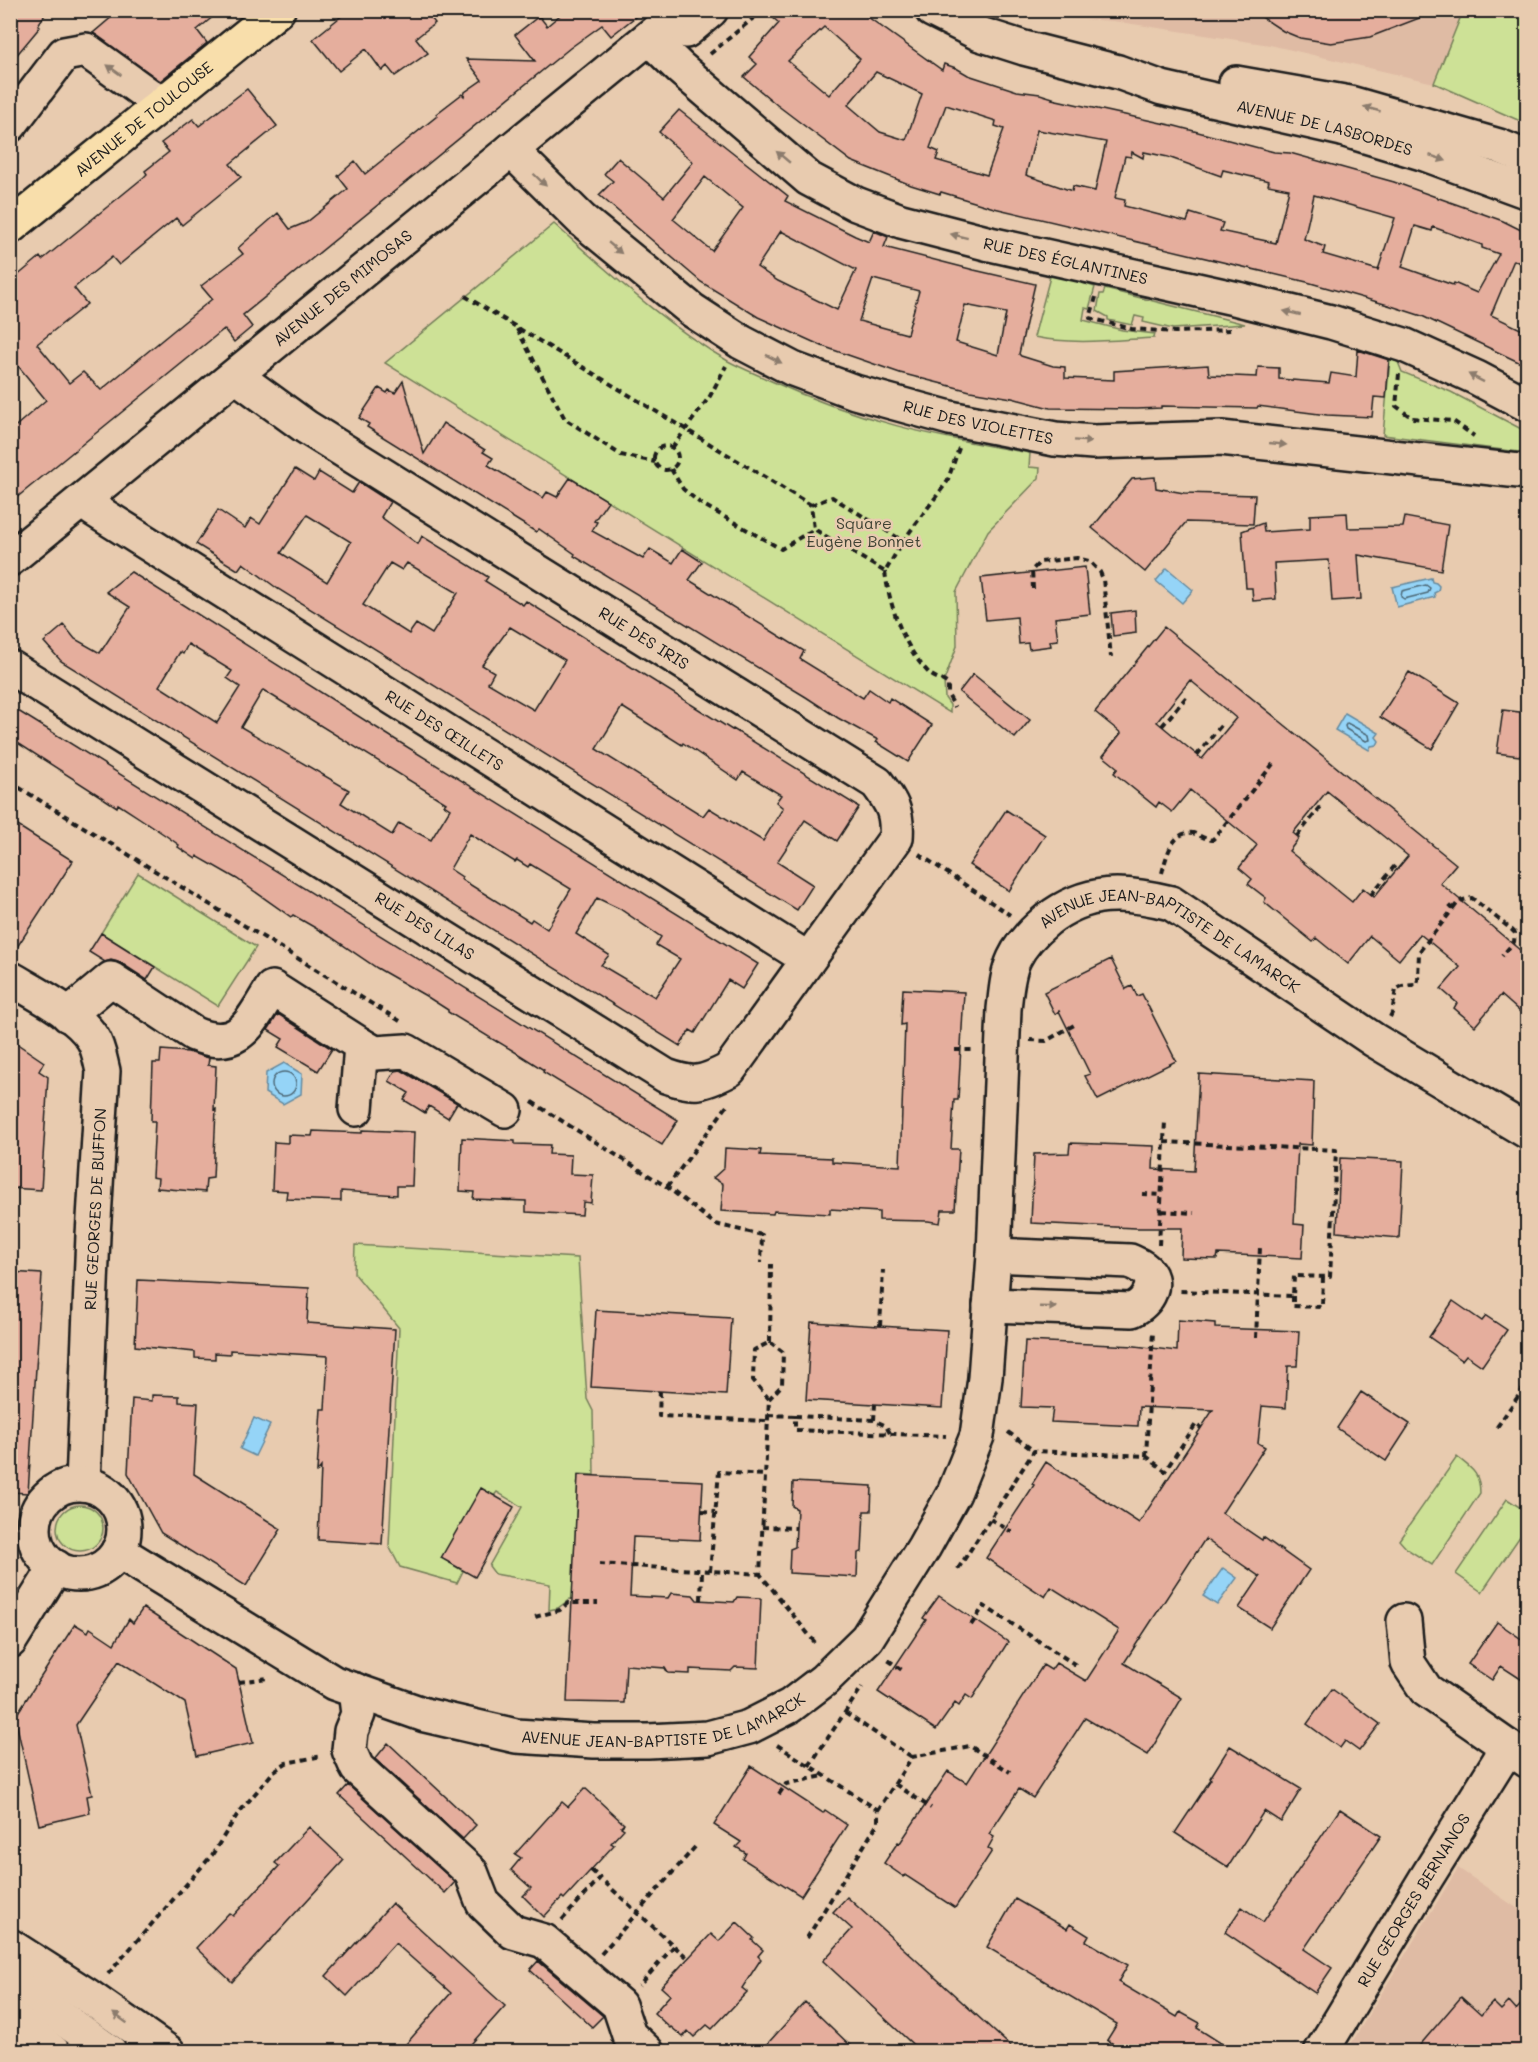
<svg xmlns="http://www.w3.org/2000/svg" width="1538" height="2062" viewBox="0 0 1538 2062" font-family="Mali,sans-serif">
<rect width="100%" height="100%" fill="#e8cbaf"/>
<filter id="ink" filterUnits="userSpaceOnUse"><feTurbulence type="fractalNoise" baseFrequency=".0167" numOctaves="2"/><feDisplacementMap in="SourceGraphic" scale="12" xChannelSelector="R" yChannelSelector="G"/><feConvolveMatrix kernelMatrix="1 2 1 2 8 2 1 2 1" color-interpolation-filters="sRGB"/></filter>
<g filter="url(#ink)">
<path fill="#dfbba4" d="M1018 11H1463L1434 83 1270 45 1113 21 1042 16Z
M1458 1868 1527 1915V2051L1346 2052Z"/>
<path fill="#cde196" stroke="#747e59" stroke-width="1.5" d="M1463 11H1527V124L1434 83Z
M554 224C609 272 664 324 728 361 741 368 756 374 769 380 855 420 938 438 1030 453L1029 467 1040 468 1039 478 988 531 956 592 957 646 944 681 945 698 950 705V713L385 363Z
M1051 273 1095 287 1089 309 1085 308 1083 320 1122 330 1155 334 1154 338C1114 340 1074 345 1034 337Z
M1105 289 1245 324 1173 329 1143 322 1144 318 1135 316 1132 325 1108 320V317L1097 311 1100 294H1103Z
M1390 359 1398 362 1402 372 1451 392 1527 432V453L1383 435Z
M138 873 256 947 218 1006 101 933Z
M355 1245 578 1258 587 1399 593 1411 594 1475 578 1474 573 1590 589 1599H570L558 1608 549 1610 550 1584 495 1574 489 1566 522 1507 497 1492 442 1558 463 1571 457 1583 400 1567 389 1546 399 1328 354 1273Z
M1457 1457C1472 1469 1480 1473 1480 1493L1432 1565 1407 1549 1399 1540Z
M1507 1499 1527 1512V1526L1482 1592 1456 1574Z
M57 1528a23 23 0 1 1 46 0a23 23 0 1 1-46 0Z"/>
<path fill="#95d4f7" stroke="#658a9f" stroke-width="1.5" d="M1167 568 1193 590 1182 603 1156 581Z
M1431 578 1432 582 1436 583 1439 586 1438 591 1434 593 1435 597 1397 607 1392 587Z
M1345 713 1379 733 1376 737 1379 741 1377 745 1371 746 1369 750 1335 730Z
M284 1063 302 1074 301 1094 283 1104 265 1093 266 1073Z
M254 1418 270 1425 255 1456 240 1449Z
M1223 1568 1237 1578 1217 1605 1203 1596Z"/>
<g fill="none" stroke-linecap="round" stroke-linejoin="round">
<path stroke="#4c6674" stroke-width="1.5" d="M1426 585 1430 588 1428 593 1404 599 1401 597 1402 591Z
M1347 723 1369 735 1370 740 1366 741 1346 729 1345 726Z
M272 1084a12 12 0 1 1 24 0a12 12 0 1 1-24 0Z"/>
</g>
<path fill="#e5ae9d" stroke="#1c1c1c" stroke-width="1.5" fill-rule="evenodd" d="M10 10H48L38 25 40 27 10 63Z
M120 10H221L197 30 207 43 160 81 93 33Z
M349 10H425L435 23 416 38 428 53 395 76 387 66 382 71 366 49 339 71 313 39Z
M566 10H644L611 36 602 25 570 48 243 315 252 327 234 342 224 329 10 503V431L46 400 10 356V282L40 257 42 260 144 177 147 174 145 171 169 152 161 143 193 119 199 126 247 89 277 126 230 164 241 177 182 225 176 218 119 265 112 257 74 288 87 304 37 344 69 383 83 372 101 390 212 299 201 286 243 254 238 248 278 213 290 229 307 222 348 189 338 176 355 161 365 174 437 116 436 114 462 94 464 96 465 92 482 80 466 59 535 61 515 35 539 16 547 26Z
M764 10H858L942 70 944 64 956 68 968 75 1017 91 1040 94 1053 98 1052 99 1175 126 1274 152 1290 153 1394 182 1503 221 1527 233V267L1514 260 1491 315 1527 332V366L1422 316 1388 305 1307 282 994 208 941 192 940 194 911 185 851 161 777 105 744 77 757 64 749 57 779 23ZM824 27 860 59 829 95 788 61ZM876 72 922 94 906 140 880 132 848 105ZM946 105 996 121 995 126 1004 129 987 175 936 160 939 152 930 148ZM1037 130 1106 142 1095 191 1073 186 1072 191 1026 175ZM1132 152 1143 158 1144 152 1168 157 1221 176 1223 170 1269 181 1268 185 1289 189 1276 243 1220 231 1223 223 1190 213 1187 222 1124 206 1125 200 1115 198 1125 156 1131 157ZM1314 195 1395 218 1378 270 1323 254 1325 247 1304 239ZM1415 226 1432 231 1433 227 1482 245V248L1499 254 1477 293 1454 283 1453 285 1402 267Z
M1251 10H1435V12L1370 37 1331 43 1300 38 1283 31Z
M679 110 788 196 785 201 855 236 869 242 874 231 888 237 884 247 974 270 1035 284 1019 354 1021 356 1053 366 1065 367V378L1114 380V371L1208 365 1209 375 1257 377 1258 367 1279 368V379L1329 383 1331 373 1356 377 1358 350 1389 360 1386 398 1374 397 1372 417 1327 415 1258 406 1257 408 1161 406V408L1137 409 1050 408 1012 398 970 391 900 373 822 346 758 317 701 282 599 195 613 181 604 174 618 158 664 197 693 162 659 132ZM705 177 743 208 712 251 673 219ZM781 231 856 270 837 310 778 281 757 267ZM873 279 919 291 907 334 859 321ZM965 305 1006 313 998 355 956 342Z
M403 381 424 454 443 423 485 450 483 452 493 458 488 465 543 498 547 492 557 497 570 478 608 501 594 521 597 522 592 531 643 559 650 549 673 563 682 549 702 562 689 580 804 651 800 659 863 698 869 689 888 702 890 698 932 725 908 762 876 742 878 740 838 718 806 697 574 556 575 554 539 529 536 532 367 427 369 424 359 418 379 388 387 393 389 390 395 393Z
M295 469 314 481 319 472 352 493 359 482 390 502 381 517 418 544 422 536 488 577 485 581 523 605 526 601 732 730 733 729 859 807 837 841 805 820 777 862 813 885 797 910 278 589 243 563 238 570 196 544 218 510 245 528 251 518 260 524ZM307 515 351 542 327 582 281 553ZM390 563 402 570 407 563 458 593 432 634 416 624 409 634 363 605ZM510 627 565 660 534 710 488 683 494 672 482 665ZM622 707 682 745 683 743 738 780 743 772 781 795 776 802 783 808 763 841 709 808 703 816 596 749Z
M1155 477 1156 488 1184 493 1255 495 1253 524 1186 522 1145 572 1092 528 1132 479Z
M1347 513 1348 528 1403 527 1405 517 1448 525 1441 570 1358 555 1361 599 1332 601 1329 560 1274 563 1276 599 1253 601 1252 588H1246L1242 531 1263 523 1264 532 1310 529V515Z
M1085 567 1090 614 1055 618 1058 640 1050 641 1051 646 1029 649 1028 643 1019 644 1017 617 986 620 981 578Z
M131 572 396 740 758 964 742 989 728 980 695 1033 690 1030 680 1046 61 661 44 642 64 625 75 639 100 653 130 607 106 592ZM188 644 232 671 227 678 240 687 217 723 159 686 180 652 183 654ZM263 690 446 803 444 805 450 809 431 840 399 823 392 835 341 803 349 790 241 727ZM470 834 515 862 517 860 528 867 530 864 571 889 547 929 532 919 530 922 485 894 461 879 462 877 450 869ZM597 898 620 909 661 937 656 945 680 959 655 997 601 965 609 955 576 934Z
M1135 610 1136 633 1113 636 1111 613Z
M1164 627 1456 864 1440 883 1527 956V1018L1501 995 1475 1026 1454 1008 1457 1003 1441 989 1460 967 1420 934 1399 960 1370 936 1348 964 1316 938 1313 942 1264 902 1266 898 1248 884 1252 879 1239 868 1257 845 1208 805 1190 790 1172 812 1159 802 1156 807 1114 773 1118 768 1103 756 1121 733 1095 712ZM1190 680 1236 718 1202 759 1157 722ZM1327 791 1408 856 1374 897 1363 888 1352 902 1289 851 1299 838 1293 833Z
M1409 672 1459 703 1432 749 1380 717Z
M973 674 1030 720 1015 738 959 692Z
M10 706 678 1120 662 1145 543 1072 544 1070 520 1055 497 1041V1042L448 1012V1010L426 996 377 968 331 937 293 915 291 917 237 879 197 856 196 859 178 847 179 845 165 835 141 819 118 804 117 807 10 738Z
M1503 710 1527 713V757L1497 753Z
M1006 810 1045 835 1009 891 969 865Z
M10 821 73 861 10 958Z
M101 933 155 967 147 980 121 963 111 960 105 962 89 952Z
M1111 959 1126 989 1132 986 1137 996 1142 994 1176 1061 1098 1100 1085 1076 1090 1074 1059 1011 1055 1014 1044 992Z
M903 989 964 992 958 1100H954L951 1149H959L955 1210H942L940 1223 928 1221 879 1220V1212L830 1209V1214L774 1211 773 1214 721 1211 723 1184 713 1178 724 1168 725 1148 761 1150 760 1155 832 1158V1162L900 1166 905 1024 901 1025Z
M278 1014 332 1049 318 1071 278 1047 283 1039 268 1030Z
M10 1039 44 1062 39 1071 48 1077 41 1190 10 1188Z
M161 1050 188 1052 209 1058 208 1065 216 1066 214 1110 216 1109 213 1178 206 1179 205 1192 157 1188 158 1178 152 1177 155 1121H151L153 1063H160Z
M401 1070 457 1103 448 1118 429 1106 425 1113 404 1100 409 1093 389 1081 395 1071Z
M1199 1074 1314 1081 1312 1145 1298 1144 1294 1224 1304 1225 1302 1258 1218 1254 1217 1259 1181 1258 1182 1228H1136L1031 1223 1034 1154 1069 1153 1070 1143 1154 1146 1153 1169 1194 1171Z
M362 1130 414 1132 412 1186H397V1195L341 1191V1201L286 1199 287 1191 272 1190 274 1142 288 1143V1135L312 1136 313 1131 362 1133Z
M462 1138 515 1141V1144L550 1145 549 1154 571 1155 570 1174 593 1175 591 1203 583 1202 582 1215 526 1212V1201L473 1199 474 1192 460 1191Z
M1340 1158 1403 1161 1399 1238 1337 1232Z
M10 1272 42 1274 28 1493 10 1492Z
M138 1280 309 1288 307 1323 395 1329 382 1544 318 1540 321 1467 317 1472 321 1409H325L328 1356 230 1350V1354L215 1353V1359L195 1358V1352L135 1346Z
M1453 1301 1482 1321 1486 1316 1507 1330 1482 1366 1466 1355 1462 1360 1429 1337Z
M596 1310 731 1318 726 1395 591 1387Z
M1178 1320 1215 1323V1328L1299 1331 1297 1366H1288L1286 1408 1262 1406 1258 1443 1265 1447 1222 1513 1262 1540 1263 1537 1309 1570 1270 1628 1239 1608 1260 1577 1205 1539 1124 1663 1182 1698 1148 1755 1085 1718 1033 1798 1019 1789 989 1834 994 1837 988 1848 992 1851 955 1908 905 1875 904 1877 884 1863 898 1842 900 1843 948 1771 967 1783 1043 1665 1051 1670 1056 1663 1086 1681 1119 1630 1051 1587 1045 1597 986 1558 1034 1485 1032 1484 1046 1462 1139 1523 1213 1410 1139 1407 1138 1426 1051 1422 1053 1408 1021 1407 1025 1341 1135 1346 1177 1351Z
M811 1322 947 1330 942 1408 806 1400Z
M1361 1392 1410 1424 1386 1461 1337 1428Z
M152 1395 179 1396V1402L198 1403 194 1474 281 1529 246 1586 161 1533 128 1473 132 1399 152 1401Z
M578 1475 703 1481 700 1540 633 1537 630 1596 668 1598 671 1593 693 1595 697 1600 734 1602 737 1597 761 1598 758 1668 735 1667 731 1671 690 1669V1674L668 1673 665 1668 626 1665 624 1703 567 1702Z
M793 1482 872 1486 871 1511H864L862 1552 858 1553 857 1577 789 1573 790 1549 795 1547 797 1509 792 1506Z
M481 1488 514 1507 475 1577 441 1558Z
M939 1596 1008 1642 972 1699 966 1695 959 1706 955 1703 936 1730 878 1692 926 1620 923 1618Z
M143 1608 236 1669 253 1743 197 1756 185 1703 119 1661 76 1725 92 1795 87 1796 90 1813 39 1825 15 1717 75 1624 88 1632 90 1628 114 1644 129 1619 133 1623Z
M1497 1622 1527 1643V1683L1501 1666 1492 1680 1468 1664Z
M1332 1689 1380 1724 1359 1751 1345 1741 1340 1748 1307 1724Z
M388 1743 476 1825 463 1839 375 1759Z
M1230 1746 1301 1789 1281 1822 1264 1811 1228 1867 1175 1833 1211 1779 1210 1778Z
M751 1766 823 1813 825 1810 847 1825 801 1896 743 1859 746 1853 736 1847 741 1842 714 1825Z
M348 1785 455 1882 445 1893 339 1795Z
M585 1788 624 1824 621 1827 624 1829 611 1843 614 1845 564 1899 562 1897 544 1917 523 1896 531 1888 511 1870 521 1858 515 1854 562 1802 568 1807Z
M1340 1809 1381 1836 1304 1949 1332 1968 1315 1993 1225 1932 1242 1907 1263 1922Z
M309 1827 344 1860 232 1982 196 1948 229 1913 233 1916 279 1866 275 1863Z
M847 1897 1017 2052H921L823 1961 852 1929 833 1912Z
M1015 1899 1067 1929 1070 1924 1089 1936 1086 1941 1128 1965 1118 1982 1177 2017 1180 2012 1200 2023 1197 2028 1235 2052H1126L1107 2040 1117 2024 987 1947Z
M392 1903 505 2006 464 2052H399L451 1993 395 1943 347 1996 326 1976Z
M737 1922 754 1938 752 1940 763 1950 758 1956 761 1959 742 1988 747 1992 712 2029 707 2025 694 2037 688 2031 683 2037 671 2027 670 2028 654 2013 670 1995 661 1987 711 1934 719 1941Z
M538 1961 603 2016 592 2027 530 1970Z
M1461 1997 1481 2015 1493 2002 1501 2010 1509 2002 1516 2010 1527 1998V2040L1517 2052H1414Z
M805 2002 857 2052H760Z"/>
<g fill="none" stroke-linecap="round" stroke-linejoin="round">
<g stroke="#1c1c1c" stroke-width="38">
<g id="minor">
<path d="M669 10 686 31 711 10"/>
<path id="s1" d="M932 10 980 34 1024 48 1118 72 1162 88 1342 129 1422 153 1528 192"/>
<path id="s2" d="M649 38 680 68 809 179 856 204 901 221 990 244 1238 299 1331 322 1404 345 1477 378 1528 405"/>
<path d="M1236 83 1350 103 1499 146 1528 158"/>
<path d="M10 125 64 54 86 50 161 104"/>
<path id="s3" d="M511 150 582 220 692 310 741 342 793 369 855 392 950 418 1055 439 1093 442 1221 438 1528 472"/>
<path id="s4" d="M85 498 93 509 808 959"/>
<path id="s5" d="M10 559 674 17"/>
<path id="s6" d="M10 667 666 1076C694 1086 702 1084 729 1070L896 838C898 813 892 803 877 783L306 427 247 384 239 373"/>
<path d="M10 978C35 993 78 1014 93 1039 99 1049 100 1060 103 1071L93 1235 83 1484"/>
<path d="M68 1015 111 979 194 1034C240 1053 251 1021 272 988L361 1045 356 1109"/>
<path d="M361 1045 375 1053 406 1051 505 1110"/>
<path d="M990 1305 1132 1310C1148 1303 1161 1281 1143 1268 1139 1265 1134 1263 1130 1261L994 1255"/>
<circle cx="79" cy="1529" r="45"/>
<path id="s7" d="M118 1551 334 1683 425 1715 516 1736 594 1741H648L708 1738 749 1727 790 1706 824 1680 867 1638 924 1547 954 1493 977 1436 985 1378 994 1255 1004 1009C1006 992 1007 974 1014 959 1021 944 1035 930 1047 920 1087 889 1124 891 1171 903L1374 1040 1528 1132"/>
<path d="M1404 1621 1408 1663 1426 1690 1528 1761"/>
<path d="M10 1641 56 1567"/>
<path d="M355 1690 358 1714 351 1731 349 1750 357 1768 471 1872 483 1903 513 1932 544 1941 619 2005 629 2035 647 2052"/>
<path d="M10 1946 88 1996 168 2052"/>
<path d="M10 1981 110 2052"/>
<path d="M10 2016 53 2052"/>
<path id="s8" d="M1321 2052 1425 1880 1508 1747"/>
</g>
</g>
<g stroke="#1c1c1c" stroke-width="38">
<g id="major">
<path id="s9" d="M10 227 278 10"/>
</g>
</g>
<path stroke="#1c1c1c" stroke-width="4" stroke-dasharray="6 4.5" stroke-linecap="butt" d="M710 54 763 10
M465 296 811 505 814 529 885 572 903 541 947 482 959 448
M1096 297 1090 318 1132 329 1175 332 1231 330
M517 329 565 419 621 455 655 462
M1399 374 1396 406 1412 418 1453 421 1474 436
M654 458a12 12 0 1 1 24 0a12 12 0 1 1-24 0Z
M672 448 710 396 726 366
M671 469 683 489 700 503 781 549 814 529
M811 505 832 497 903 541
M885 572C890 607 903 646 928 672 933 678 942 679 948 684V695L955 707
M1033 589 1032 570 1040 562 1077 558 1089 561 1100 572 1103 579 1111 657
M1162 726 1188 695
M1197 755 1223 723
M10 782 400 1021
M1297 836 1323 804
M919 854 1010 915
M1162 873C1166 858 1172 830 1193 833 1199 835 1205 839 1212 840L1215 837 1273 764
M1371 895 1397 863
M1453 909 1459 901 1472 898 1512 930 1515 933 1514 942 1502 956
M1390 1017 1392 1013 1396 989 1402 986 1416 985 1418 980 1419 952 1453 909 1449 905
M1030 1040 1046 1041 1074 1025
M955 1050H972
M532 1102 667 1187 715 1224 762 1235 761 1263
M1164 1142 1336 1150 1330 1277 1294 1276 1293 1296 1178 1291
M667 1187 727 1106
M1142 1194 1162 1195
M1162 1211 1194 1213
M1159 1245 1165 1121
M1293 1296V1306L1322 1307 1323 1277
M880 1326 883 1270
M1256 1338 1260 1247
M770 1342 783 1352 782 1385 769 1399 760 1574 817 1645
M770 1342 771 1264
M1528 1368V1371
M660 1391 659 1416 768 1421
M769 1399 753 1380 754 1350 770 1342
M768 1415 795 1416V1430L946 1436
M795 1416 874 1420 886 1426 891 1435
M874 1420 875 1404
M1497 1427 1528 1382
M1008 1432 1034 1451
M1146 1456 1153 1331
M702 1511 715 1512
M990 1519 1012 1532
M762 1527 796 1528
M599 1564 760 1574
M958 1569 1034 1451 1146 1456 1165 1471 1196 1424 1201 1428
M710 1571 719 1472 765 1475
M701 1600 702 1571
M535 1617 560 1610 568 1603H598
M971 1625 984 1606 1079 1667
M888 1660 902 1670
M239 1682 268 1678
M845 1713 912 1757
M777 1745 878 1810
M809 1766 862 1687
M895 1784 931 1808
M779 1794 786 1784 823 1776
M591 1870 600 1878
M562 1920 600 1878 674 1946 639 1986
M807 1938 878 1823V1810L912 1757 970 1746 1010 1772
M674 1946 688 1958
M601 1954 695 1847
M108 1974 212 1855 237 1815 274 1771 286 1763 322 1756"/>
<use href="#minor" stroke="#e8cbaf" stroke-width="33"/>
<use href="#major" stroke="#f8deab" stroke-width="33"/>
</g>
<defs><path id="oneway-solid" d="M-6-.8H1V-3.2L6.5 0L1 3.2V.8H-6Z" transform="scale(1.5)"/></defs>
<g fill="#8c7c6d">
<use href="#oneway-solid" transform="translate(114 70) rotate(-144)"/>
<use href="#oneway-solid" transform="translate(1372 109) rotate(-164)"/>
<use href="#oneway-solid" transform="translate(783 157) rotate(-140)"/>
<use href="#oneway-solid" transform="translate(1438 158) rotate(19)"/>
<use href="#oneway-solid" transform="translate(540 180) rotate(44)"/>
<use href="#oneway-solid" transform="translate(959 236) rotate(-166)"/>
<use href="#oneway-solid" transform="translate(615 248) rotate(40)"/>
<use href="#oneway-solid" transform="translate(1292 313) rotate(-166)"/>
<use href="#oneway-solid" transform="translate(774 359) rotate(27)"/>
<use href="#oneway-solid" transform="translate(1476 378) rotate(-153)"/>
<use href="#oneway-solid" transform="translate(1083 441) rotate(4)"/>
<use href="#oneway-solid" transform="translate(1278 444) rotate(6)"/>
<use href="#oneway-solid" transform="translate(1048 1307) rotate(2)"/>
<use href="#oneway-solid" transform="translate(120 2018) rotate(-145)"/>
</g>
</g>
<g text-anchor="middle" stroke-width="5" stroke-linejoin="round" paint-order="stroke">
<g font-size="16" fill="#1c1c1c" stroke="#e8cbaf">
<text dy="6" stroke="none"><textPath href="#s9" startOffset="172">AVENUE DE TOULOUSE</textPath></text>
<text dy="6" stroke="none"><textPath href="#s1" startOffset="411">AVENUE DE LASBORDES</textPath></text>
<text dy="6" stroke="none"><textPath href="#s2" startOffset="484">RUE DES ÉGLANTINES</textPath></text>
<text dy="6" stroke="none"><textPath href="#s5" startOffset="429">AVENUE DES MIMOSAS</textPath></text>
<text dy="6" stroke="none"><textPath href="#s3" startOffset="552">RUE DES VIOLETTES</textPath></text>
<text transform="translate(644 638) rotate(32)" y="6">RUE DES IRIS</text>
<text dy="6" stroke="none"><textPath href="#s4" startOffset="429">RUE DES ŒILLETS</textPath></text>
<text dy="6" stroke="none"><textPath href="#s6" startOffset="489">RUE DES LILAS</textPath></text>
<text dy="6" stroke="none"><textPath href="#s7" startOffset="1726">AVENUE JEAN-BAPTISTE DE LAMARCK</textPath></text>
<text transform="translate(95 1209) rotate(-87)" y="6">RUE GEORGES DE BUFFON</text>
<text dy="6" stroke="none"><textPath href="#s7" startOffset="594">AVENUE JEAN-BAPTISTE DE LAMARCK</textPath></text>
<text dy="6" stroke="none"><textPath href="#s8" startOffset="178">RUE GEORGES BERNANOS</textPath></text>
</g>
<g font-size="16" fill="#3f4334" stroke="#e8cbaf">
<text x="864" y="529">Square<tspan x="864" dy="18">Eugène Bonnet</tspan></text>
</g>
</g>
<rect width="1538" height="2062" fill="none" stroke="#e8cbaf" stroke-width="36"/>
<rect x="18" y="18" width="1502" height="2026" fill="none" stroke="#1c1c1c" stroke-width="2" filter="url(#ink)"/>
</svg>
